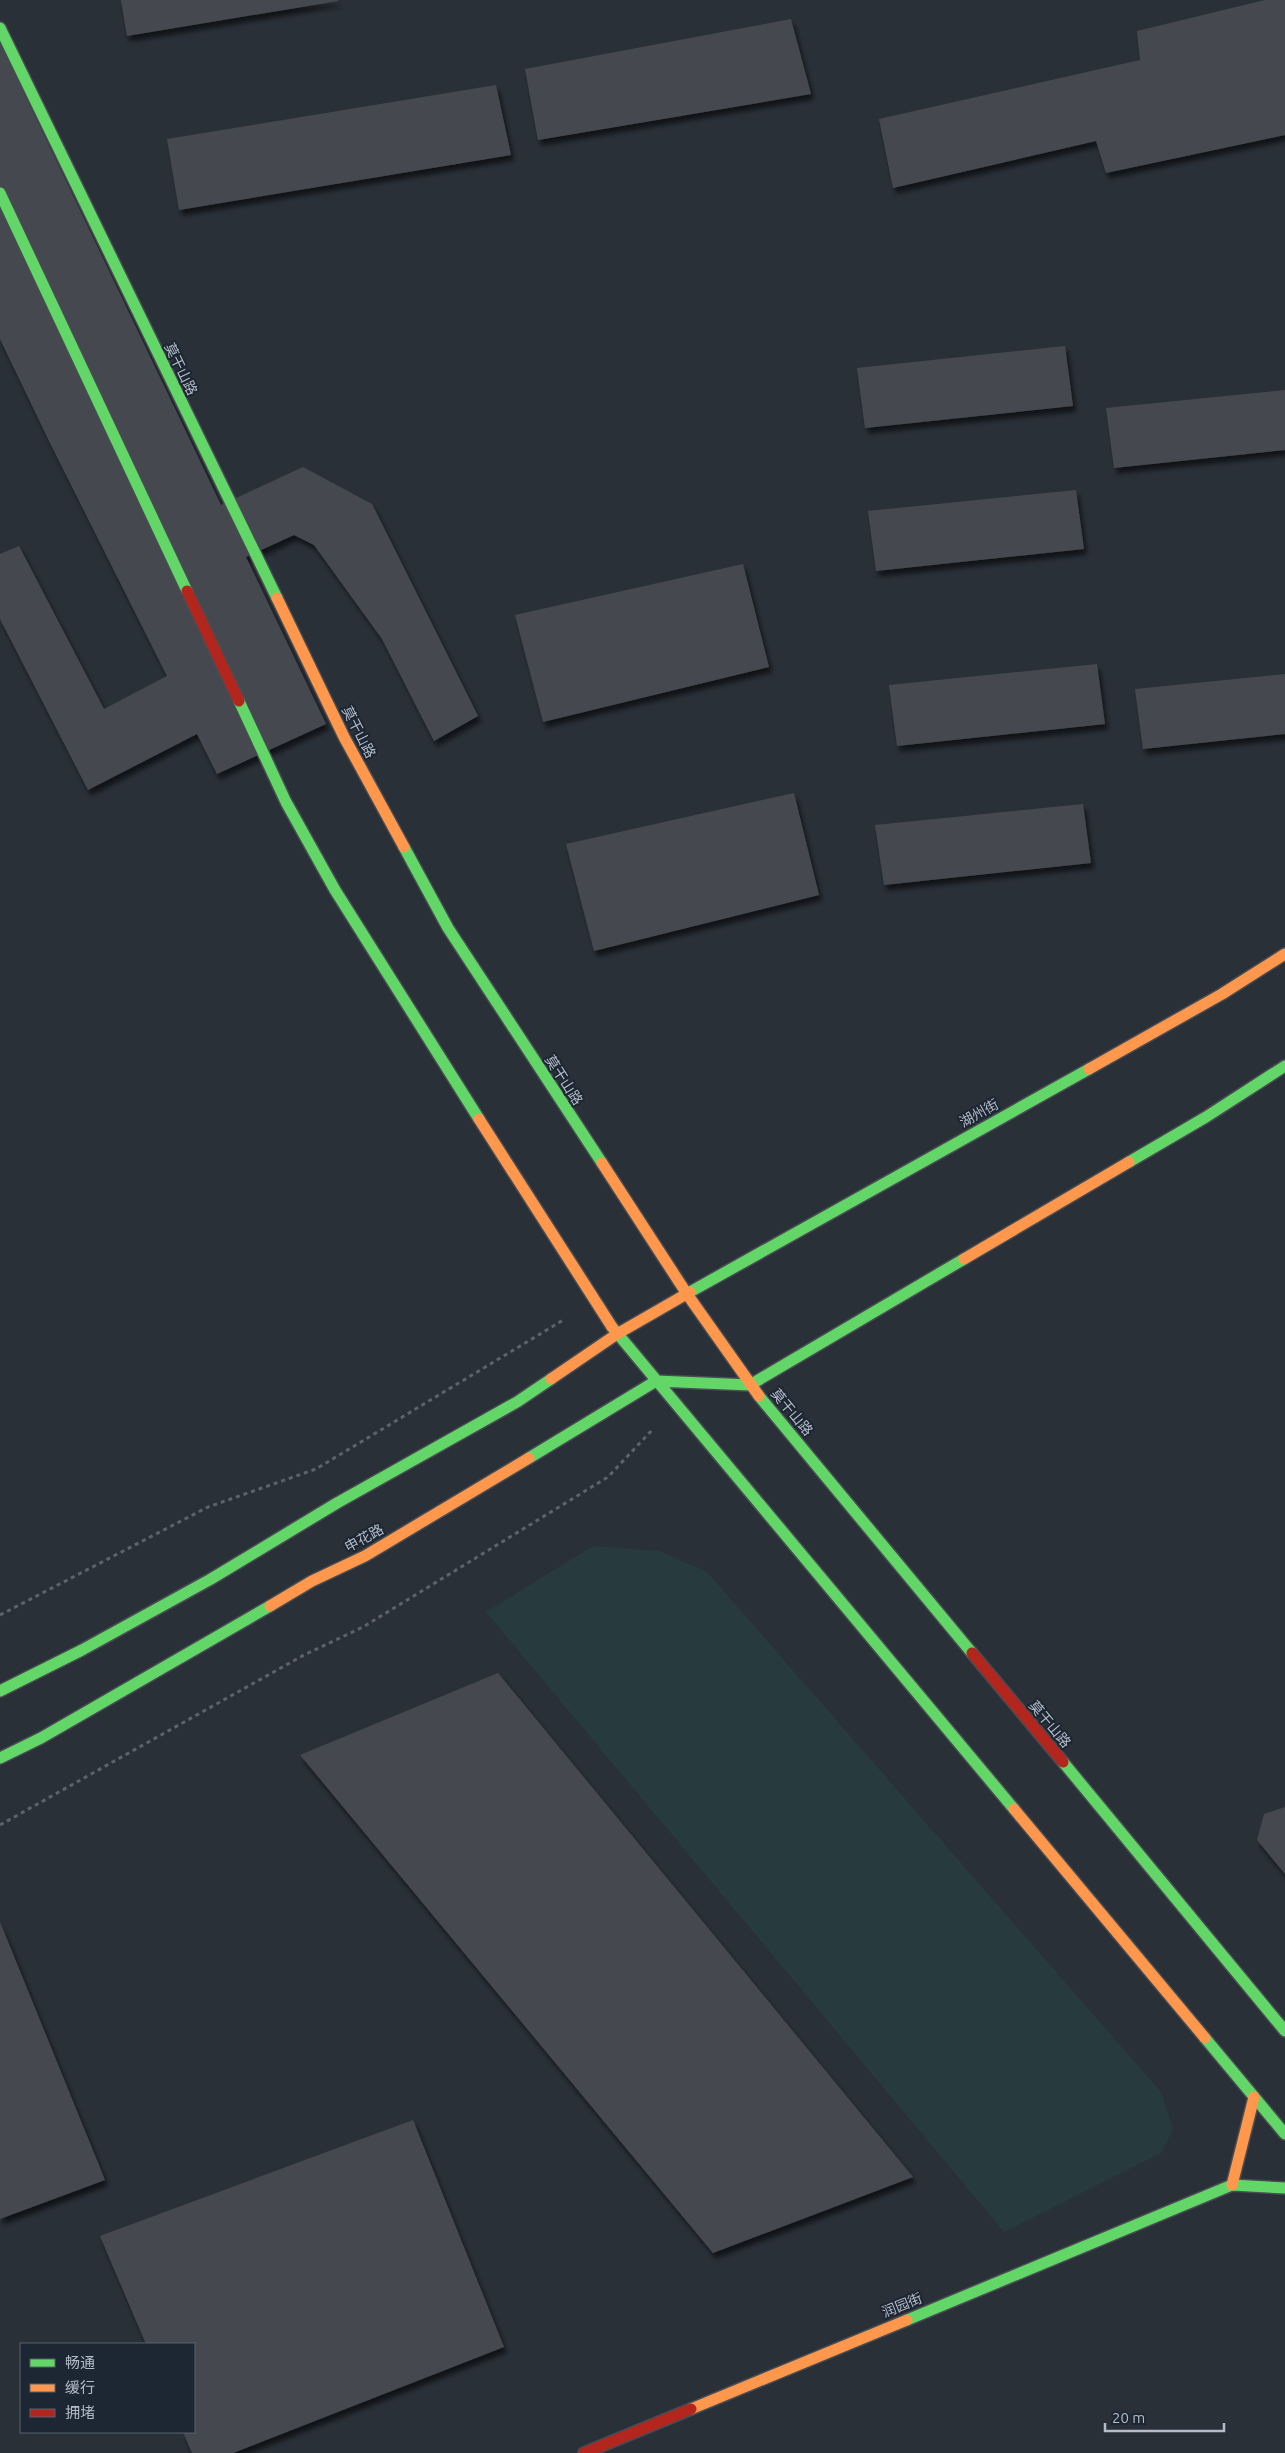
<svg xmlns="http://www.w3.org/2000/svg" width="1285" height="2453" viewBox="0 0 1285 2453" font-family="Ubuntu,'Noto Sans SC',sans-serif">
<defs>
<filter id="shadow"><feDropShadow dx="3" dy="5.5" stdDeviation="2.5" flood-color="#0009"/></filter>
</defs>
<rect width="100%" height="100%" fill="#2a3038"/>
<path fill="#273a3e" d="M593 1546 660 1551 707 1572 1161 2092 1173 2129 1161 2153 1004 2232 486 1612Z"/>
<path fill="#444950" filter="url(#shadow)" d="M121 0H338V1L127 36Z
M1265 0H1285V135L1106 173 1096 141 893 188 879 119 1140 60 1137 31Z
M791 19 811 94 538 140 525 69Z
M0 43 221 505 303 467 372 504 478 716 434 741 382 639 314 545 294 535 246 557 326 724 217 774 197 734 88 790 0 619V554L19 546 104 709 167 676 51 445 0 339Z
M496 85 511 155 179 210 167 139Z
M1065 346 1073 406 865 428 857 368Z
M1285 390V450L1114 468 1106 408Z
M1076 490 1084 549 876 571 868 511Z
M743 564 769 667 543 722 515 615Z
M1097 664 1105 724 897 746 889 685Z
M1285 674V734L1143 749 1135 689Z
M794 793 819 895 594 951 566 844Z
M1083 804 1091 863 884 885 875 825Z
M498 1673 913 2177 713 2253 300 1755Z
M1285 1807V1874L1257 1840 1264 1814Z
M0 1922 105 2180 0 2219Z
M413 2120 504 2347 233 2453H192L183 2432H194V2344H146L100 2236Z"/>
<g fill="none" stroke-linecap="round" stroke-linejoin="round">
<g stroke="#484c53" stroke-width="14">
<path id="fast" d="M0 28 277 598
M0 193 187 591
M239 701 286 802 335 890 479 1119
M404 847 448 928 602 1163
M1129 1162 1206 1117 1285 1066
M690 1292 1089 1069
M612 1327 1014 1809
M759 1396 972 1653
M529 1458 656 1381 750 1385 964 1259
M0 1691 82 1650 211 1579 337 1503 517 1402 551 1379
M0 1758 41 1738 270 1606
M1063 1762 1285 2031
M1205 2038 1285 2134
M907 2320 1232 2185 1285 2188"/>
</g>
<g stroke="#484c53" stroke-width="14">
<path id="slow" d="M277 598 344 737 404 847
M1089 1069 1222 994 1285 954
M479 1119 612 1327
M602 1163 687 1294 759 1396
M964 1259 1129 1162
M551 1379 617 1334 690 1292
M270 1606 312 1581 365 1556 529 1458
M1014 1809 1205 2038
M1232 2185 1254 2097
M691 2409 907 2320"/>
</g>
<g stroke="#484c53" stroke-width="14">
<path id="jam" d="M187 591 239 701
M972 1653 1063 1762
M584 2453 691 2409"/>
</g>
<path stroke="#5d636a" stroke-width="3" stroke-dasharray="4 4" stroke-linecap="butt" d="M0 1615 208 1507 316 1469 565 1319
M0 1825 304 1655 363 1627 608 1477 653 1429"/>
<use href="#fast" stroke="#63d668" stroke-width="11"/>
<use href="#slow" stroke="#ff974d" stroke-width="11"/>
<use href="#jam" stroke="#b3261e" stroke-width="11"/>
</g>
<g text-anchor="middle" stroke-width="4" stroke-linejoin="round" paint-order="stroke">
<g font-size="14" fill="#b4bcc9" stroke="#1d2633">
<text transform="translate(181 369) rotate(64)" y="5">莫干山路</text>
<text transform="translate(359 732) rotate(63)" y="5">莫干山路</text>
<text transform="translate(564 1080) rotate(57)" y="5">莫干山路</text>
<text transform="translate(979 1113) rotate(-29)" y="5">湖州街</text>
<text transform="translate(792 1412) rotate(50)" y="5">莫干山路</text>
<text transform="translate(364 1538) rotate(-29)" y="5">申花路</text>
<text transform="translate(1050 1724) rotate(50)" y="5">莫干山路</text>
<text transform="translate(902 2305) rotate(-22)" y="5">润园街</text>
</g>
</g>
<rect x="20" y="2343" width="175" height="90" fill="#1d2633" stroke="#59626f"/>
<rect x="30" y="2359" width="25" height="8" fill="#63d668" stroke="#59626f"/>
<text x="65" y="2368" font-size="15" fill="#b4bcc9">畅通</text>
<rect x="30" y="2384" width="25" height="8" fill="#ff974d" stroke="#59626f"/>
<text x="65" y="2393" font-size="15" fill="#b4bcc9">缓行</text>
<rect x="30" y="2409" width="25" height="8" fill="#b3261e" stroke="#59626f"/>
<text x="65" y="2418" font-size="15" fill="#b4bcc9">拥堵</text>
<path d="M1105 2423v8h119v-8" fill="none" stroke="#b4bcc9" stroke-width="2.5"/>
<text x="1112" y="2423" font-size="15" fill="#b4bcc9" stroke="#1d2633" stroke-width="4" paint-order="stroke">20 m</text>
</svg>
